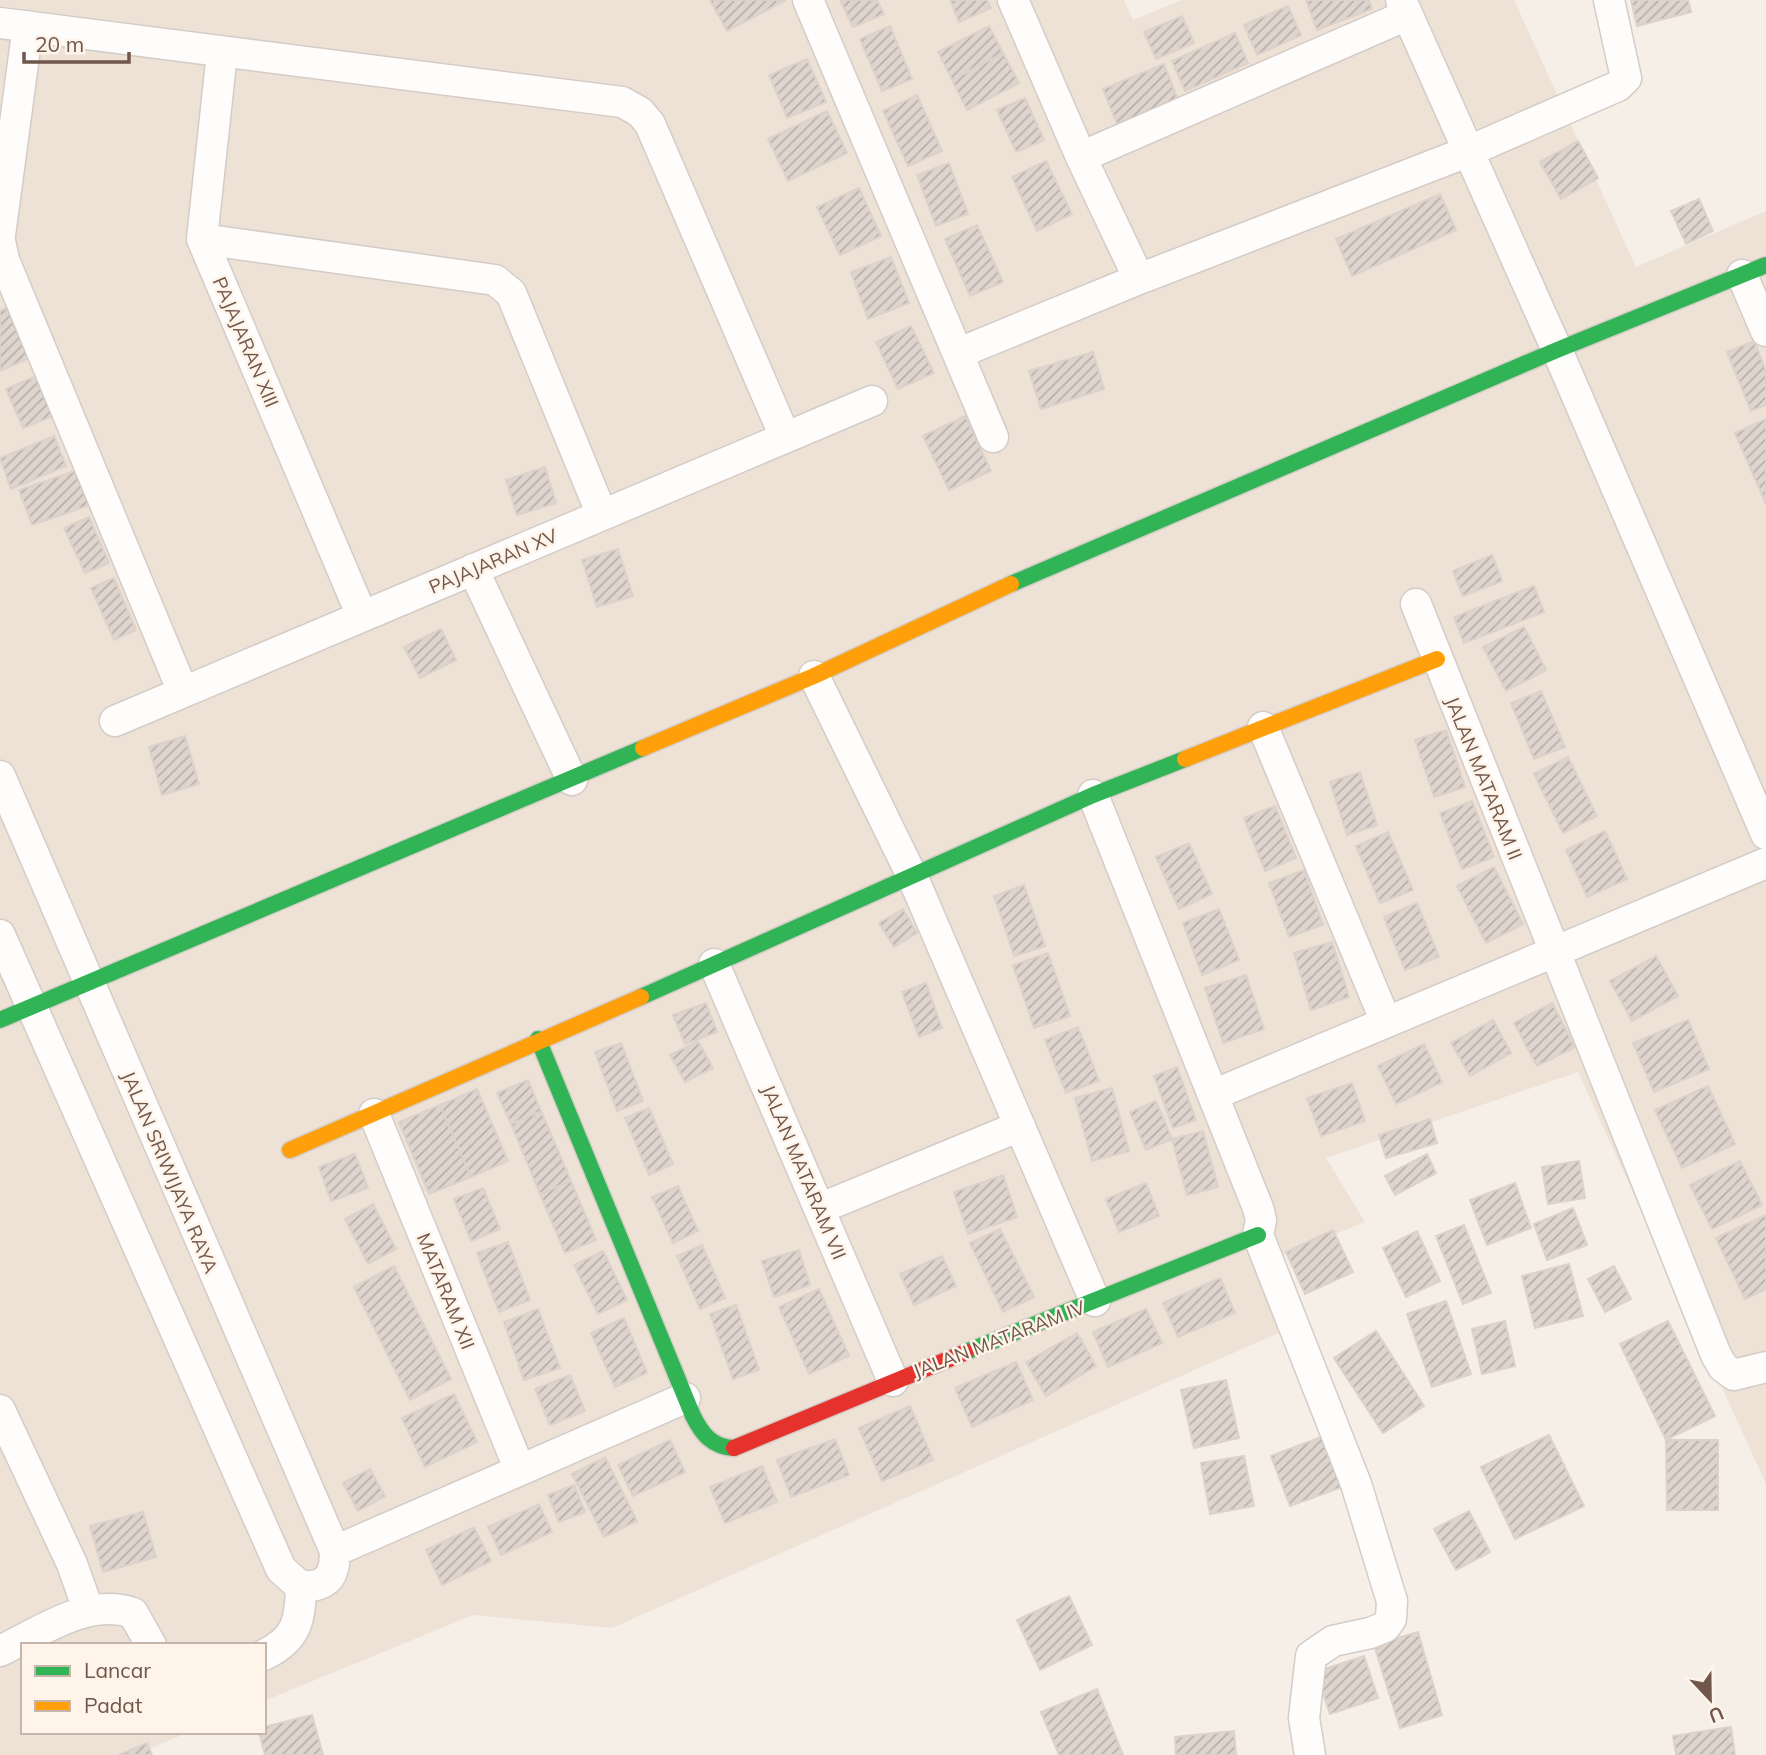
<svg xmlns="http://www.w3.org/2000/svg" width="1766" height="1755" viewBox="0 0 1766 1755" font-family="Mulish,sans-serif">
<defs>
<pattern id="building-hatch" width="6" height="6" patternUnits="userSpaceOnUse" patternTransform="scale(1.75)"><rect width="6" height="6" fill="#ded5ce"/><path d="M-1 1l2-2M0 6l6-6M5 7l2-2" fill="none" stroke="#b8b0a9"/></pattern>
</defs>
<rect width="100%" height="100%" fill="#f5efe8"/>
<path fill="#eee1d6" d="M0 0H1124L1133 20 1182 0H1514L1636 267 1766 211V1484L1578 1072 1326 1158 1365 1222 1256 1266 1294 1326 612 1628 473 1615 264 1701V1645H23V1732H189L134 1755H0Z"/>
<path fill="url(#building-hatch)" stroke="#ddd2cb" stroke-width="2" d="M710 0H786L727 31Z
M840 0H877L884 14 853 27Z
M950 0H987L991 8 959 22Z
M1306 0H1369L1372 9 1317 30Z
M1631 0H1688L1691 12 1637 26Z
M1288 6 1301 35 1257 55 1244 25Z
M1182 16 1194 43 1156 59 1144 32Z
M890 26 912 79 882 91 860 39Z
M989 26 1003 53 952 80 938 52Z
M1235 33 1248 63 1185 91 1172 61Z
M1003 53 1019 83 967 110 952 80Z
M807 59 826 102 787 118 769 75Z
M1164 64 1180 105 1119 129 1103 89Z
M917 95 942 151 908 166 883 111Z
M1025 98 1044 140 1016 152 997 110Z
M827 111 847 153 788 181 768 139Z
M1578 141 1598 178 1561 199 1540 162Z
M1046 161 1072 214 1037 231 1012 177Z
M949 163 968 214 936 226 917 175Z
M859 188 881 236 840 255 817 207Z
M1440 194 1456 230 1352 276 1336 239Z
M1699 199 1713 231 1686 244 1671 211Z
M977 225 1003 282 970 296 945 239Z
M891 257 909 303 868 319 851 272Z
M9 307 32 357 0 371V311Z
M911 326 934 373 898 389 876 342Z
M1754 341 1766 371V405L1751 411 1727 352Z
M1093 352 1104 389 1041 409 1029 371Z
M41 374 58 414 23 428 6 389Z
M965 416 991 471 949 490 923 436Z
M1766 419V504L1735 433Z
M54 436 66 466 11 489 0 458Z
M545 467 556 503 517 515 506 480Z
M84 468 96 503 32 525 19 490Z
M89 517 109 563 85 573 64 528Z
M618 549 633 596 597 607 582 560Z
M1492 555 1502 581 1463 596 1453 571Z
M114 578 136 630 114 640 91 588Z
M1534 586 1544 612 1464 643 1454 617Z
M1524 627 1546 670 1506 691 1483 647Z
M441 629 456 660 420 678 404 647Z
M1541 691 1565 747 1534 759 1511 703Z
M1446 730 1465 787 1434 797 1415 740Z
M185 736 199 784 162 795 149 747Z
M1568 757 1597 816 1563 833 1534 774Z
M1360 772 1377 825 1347 835 1330 782Z
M1472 801 1494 857 1462 869 1440 813Z
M1275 806 1296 858 1265 871 1244 818Z
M1605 831 1627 879 1587 897 1566 850Z
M1388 832 1413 890 1380 903 1356 846Z
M1189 843 1212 894 1179 909 1156 857Z
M1494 867 1523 924 1486 943 1457 886Z
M1304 870 1323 925 1289 937 1269 883Z
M1024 885 1045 946 1014 956 994 896Z
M1417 903 1439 957 1405 970 1384 917Z
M903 909 917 933 894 947 879 923Z
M1219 909 1239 960 1202 975 1183 923Z
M1332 942 1349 997 1311 1010 1294 953Z
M1048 953 1070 1016 1034 1028 1013 965Z
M1656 956 1678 996 1632 1021 1610 981Z
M1246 975 1264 1029 1223 1043 1205 988Z
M926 983 942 1028 919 1037 902 992Z
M706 1003 717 1032 685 1044 673 1015Z
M1552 1003 1575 1047 1537 1066 1514 1023Z
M1493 1020 1511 1053 1470 1076 1451 1043Z
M1688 1020 1709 1069 1654 1092 1633 1043Z
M1078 1027 1099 1081 1066 1093 1045 1040Z
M698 1041 713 1068 685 1082 670 1055Z
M621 1043 643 1101 617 1111 595 1052Z
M1424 1044 1442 1082 1396 1104 1378 1066Z
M1177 1067 1196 1120 1173 1128 1154 1076Z
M528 1080 541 1111 511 1124 497 1093Z
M1352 1083 1365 1121 1321 1136 1307 1098Z
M1708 1086 1735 1144 1682 1168 1655 1110Z
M1112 1088 1129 1151 1092 1161 1075 1098Z
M477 1089 508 1161 471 1177 440 1105Z
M1156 1101 1172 1139 1146 1150 1130 1112Z
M440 1105 471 1177 429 1194 399 1122Z
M649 1108 673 1164 649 1175 625 1118Z
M541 1111 571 1181 540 1194 511 1124Z
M1430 1119 1437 1143 1386 1158 1379 1135Z
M1203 1131 1218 1187 1187 1195 1172 1139Z
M355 1154 368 1188 331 1201 319 1167Z
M1427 1154 1436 1173 1395 1195 1385 1176Z
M1579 1161 1585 1198 1548 1204 1542 1167Z
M1740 1161 1762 1205 1712 1229 1690 1185Z
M1003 1175 1017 1217 968 1234 954 1192Z
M571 1181 596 1240 565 1253 540 1194Z
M1146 1183 1159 1216 1119 1232 1106 1199Z
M1515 1183 1531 1228 1487 1245 1470 1200Z
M678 1186 698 1231 673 1243 652 1197Z
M483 1188 500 1229 471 1241 454 1199Z
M373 1204 396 1249 368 1264 345 1219Z
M1573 1208 1587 1245 1547 1260 1534 1224Z
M1766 1215V1289L1745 1299 1716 1238Z
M1464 1225 1491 1293 1463 1304 1436 1236Z
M1000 1229 1034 1297 1003 1312 970 1243Z
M1333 1230 1353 1272 1305 1294 1286 1252Z
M1417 1231 1440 1281 1406 1297 1383 1248Z
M508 1242 530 1300 499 1312 477 1253Z
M702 1245 725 1298 700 1309 677 1256Z
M799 1250 810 1285 774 1297 762 1261Z
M603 1251 627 1300 598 1314 574 1265Z
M942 1256 956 1286 914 1305 900 1274Z
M1569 1264 1583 1316 1535 1328 1522 1276Z
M394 1266 451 1379 410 1400 354 1287Z
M1614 1266 1631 1299 1605 1312 1588 1279Z
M1220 1278 1235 1313 1178 1337 1163 1303Z
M819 1289 849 1356 809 1374 779 1307Z
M1446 1301 1471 1374 1432 1387 1407 1314Z
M736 1305 759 1370 733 1379 710 1314Z
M538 1309 560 1368 524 1380 504 1322Z
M1146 1309 1162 1343 1108 1367 1093 1332Z
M624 1318 647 1373 615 1387 591 1333Z
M1505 1321 1515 1366 1482 1374 1472 1329Z
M1668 1321 1715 1416 1666 1440 1620 1344Z
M1376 1331 1424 1406 1383 1433 1334 1358Z
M1077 1333 1096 1366 1046 1396 1026 1362Z
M1016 1362 1033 1400 972 1427 955 1388Z
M570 1375 585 1411 550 1425 535 1389Z
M1226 1380 1239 1438 1194 1448 1181 1390Z
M454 1394 477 1442 425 1467 402 1418Z
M910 1406 933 1460 882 1481 859 1428Z
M1329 1434 1348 1485 1290 1506 1271 1456Z
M1549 1435 1584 1506 1515 1539 1481 1467Z
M835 1439 849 1475 791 1497 777 1460Z
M670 1440 685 1472 633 1496 618 1465Z
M1666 1440H1718V1510H1667Z
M1244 1456 1254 1506 1210 1514 1201 1463Z
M605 1457 637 1521 604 1537 572 1474Z
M762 1466 777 1502 725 1523 710 1487Z
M370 1469 385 1496 358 1511 343 1483Z
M574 1485 585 1512 559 1522 548 1495Z
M539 1504 552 1532 501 1555 488 1527Z
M1469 1511 1490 1552 1456 1570 1434 1529Z
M143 1512 156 1557 103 1572 90 1526Z
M474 1527 491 1561 442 1585 426 1550Z
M1069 1596 1092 1645 1040 1670 1017 1620Z
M1418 1632 1442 1715 1400 1728 1374 1645Z
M1364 1656 1378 1698 1330 1714 1316 1672Z
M1097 1689 1123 1755H1059L1041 1712Z
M312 1715 323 1755H265L259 1732H264V1727Z
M1731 1727 1735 1755H1676L1673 1736Z
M1234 1731 1236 1755H1176L1175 1737Z
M147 1743 152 1755H119Z"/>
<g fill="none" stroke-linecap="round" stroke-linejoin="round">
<g stroke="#d4ccc7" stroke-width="33">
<path id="street" d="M808 0 993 437
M1401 0 1557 350 1766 834
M0 23 622 102 640 112 650 124 785 437
M222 53 202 239 362 616
M1081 157 1407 15
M0 235 28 26
M202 239 495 280 511 293 602 515
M0 241 4 260 183 692
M1742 275 1766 331
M1139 279 1467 152 1618 86 1626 78 1609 0
M959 353 1139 279 1081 157 1013 0
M473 569 572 780
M1416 604 1716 1355 1723 1367 1734 1375 1766 1367
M814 676 913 878 1095 1301
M115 721 872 401
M1263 727 1386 1022
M0 776 335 1551C335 1577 328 1586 301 1587
M1093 795 1258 1208 1261 1220 1258 1235 1356 1484 1392 1601 1391 1619 1385 1627 1370 1633 1333 1641 1311 1656 1304 1718 1310 1755
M0 935 281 1569 301 1587
M714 964 893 1381
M1213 1095 1766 863
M374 1114 519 1468
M821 1208 1020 1126
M0 1410 72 1564 88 1609
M335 1551 685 1398
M0 1651C40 1632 88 1597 133 1613L151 1645
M264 1655C297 1639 300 1621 301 1587"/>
</g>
<g stroke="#d4ccc5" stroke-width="19">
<path id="fast" d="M1011 584 1557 350 1766 265
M641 997 1093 795 1185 759
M0 1020 643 748
M538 1039 693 1416C702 1434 712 1447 734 1448
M966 1352 1258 1235"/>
</g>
<g stroke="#d4ccc5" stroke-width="19">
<path id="slow" d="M643 748 814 676 1011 584
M1185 759 1437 659
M290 1150 641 997"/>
</g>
<g stroke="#d4ccc5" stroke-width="19">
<path id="jam" d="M734 1448 966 1352"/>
</g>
<use href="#street" stroke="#fefdfc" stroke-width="30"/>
<use href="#fast" stroke="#30b455" stroke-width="16"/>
<use href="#slow" stroke="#ff9f0a" stroke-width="16"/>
<use href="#jam" stroke="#e5322d" stroke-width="16"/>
</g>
<g text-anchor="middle" stroke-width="5" stroke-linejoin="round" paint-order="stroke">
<g font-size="19" fill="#70564b" stroke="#fef4e9">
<text transform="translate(246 342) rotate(67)" y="7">PAJAJARAN XIII</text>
<text transform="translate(493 561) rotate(-23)" y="7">PAJAJARAN XV</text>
<text transform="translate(1484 778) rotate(68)" y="7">JALAN MATARAM II</text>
<text transform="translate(170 1172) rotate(67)" y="7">JALAN SRIWIJAYA RAYA</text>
<text transform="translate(804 1172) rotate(67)" y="7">JALAN MATARAM VII</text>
<text transform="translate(446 1291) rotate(68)" y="7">MATARAM XII</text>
<text transform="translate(999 1339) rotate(-21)" y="7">JALAN MATARAM IV</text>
</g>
</g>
<rect x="21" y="1643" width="245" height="91" fill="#fef4e9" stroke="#c5b5aa" stroke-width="2"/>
<rect x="35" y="1666" width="35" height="10" fill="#30b455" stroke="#c5b5aa" stroke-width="2"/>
<text x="84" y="1678" font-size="21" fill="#70564b">Lancar</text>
<rect x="35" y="1701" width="35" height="10" fill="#ff9f0a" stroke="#c5b5aa" stroke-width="2"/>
<text x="84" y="1713" font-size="21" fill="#70564b">Padat</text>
<g transform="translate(1710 1699) rotate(158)" stroke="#fef4e9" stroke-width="5" paint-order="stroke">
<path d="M0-5L12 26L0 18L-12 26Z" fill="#70564b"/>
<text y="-10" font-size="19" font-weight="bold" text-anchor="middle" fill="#70564b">U</text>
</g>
<path d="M24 52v10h105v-10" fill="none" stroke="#70564b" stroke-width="3.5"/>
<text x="35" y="52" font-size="21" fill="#70564b" stroke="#fef4e9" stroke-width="5" paint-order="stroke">20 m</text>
</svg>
